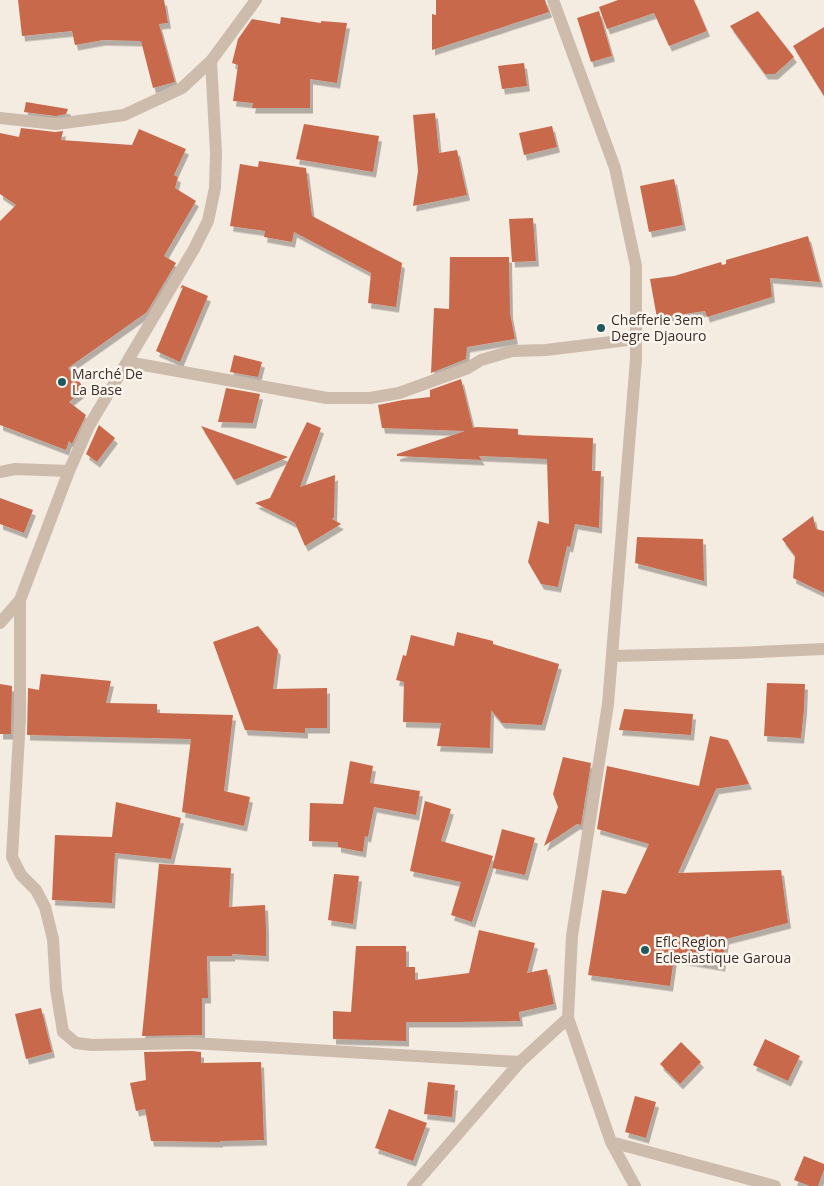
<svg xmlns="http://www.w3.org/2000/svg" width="824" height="1186" viewBox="0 0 824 1186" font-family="'Open Sans',sans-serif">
<defs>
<filter id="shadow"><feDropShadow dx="3" dy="5.5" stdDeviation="0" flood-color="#0004"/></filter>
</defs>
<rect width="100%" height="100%" fill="#f4ebe1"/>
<path fill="#c8694b" filter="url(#shadow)" d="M18 0H164L168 23 159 24 175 82 153 88 141 41 103 40 75 45 72 31 22 36Z
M436 0H545L549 12 432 50V14L436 15Z
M618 0H694L707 31 669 46 654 13 607 29 599 7Z
M599 11 612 56 591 62 577 18Z
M758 11 794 57 775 74H765L730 26Z
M281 17 321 23V21L347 23 337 83 310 79V108H252L253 103 233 101 238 65 232 63 238 39 252 19 280 24Z
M824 27V96L793 46Z
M524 63 527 86 502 89 498 66Z
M26 102 68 109 66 114 56 116 24 112Z
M435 113 439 153 457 150 467 195 413 206 418 171 413 115Z
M304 124 379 136 373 172 296 159Z
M552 126 557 147 524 155 519 133Z
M21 128 55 132 63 131 61 140 132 145 139 129 186 149 174 175 178 177 175 188 196 201 164 256 176 263 147 312 68 368 85 389 69 402 86 415 72 444 69 441 66 450 0 425V221L16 205 0 194V133L19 137Z
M259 161 306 168 312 216 402 263 396 307 368 303 371 273 294 232 292 242 264 237 265 231 230 226 240 164 258 167Z
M674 179 683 225 649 232 640 186Z
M533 218 536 261 512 262 509 219Z
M808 236 820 282 770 278 772 297 707 317 705 311 657 318 650 279 674 276 721 262 722 265 726 264V260Z
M450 257H509L510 313 515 339 467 347 466 359 431 373 434 308 449 309Z
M182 285 208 296 180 362 156 351 183 287 180 289Z
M234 355 262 362 258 377 230 372Z
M461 379 473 428 476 427 518 429V435L593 438 592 471H601L599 528 575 524 570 547 567 546 558 587 541 584 528 562 538 521 549 524 547 459 479 456 482 460 397 456V454L465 431 382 428 378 405 403 400 430 397V390Z
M226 388 260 394 253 423 218 422Z
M307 422 321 428 300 487 335 475 334 517 332 519 341 524 305 546 295 523 255 503 270 498Z
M99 425 115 438 97 462 86 454Z
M201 426 288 457 234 480Z
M0 498 33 510 24 533 0 524Z
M813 516 816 529 824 531V593L793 578 795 556 782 539Z
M637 537 703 539 704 581 635 563Z
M258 626 278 650 273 689 327 688V728H305V733L245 730 213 642Z
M457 632 493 641V644L559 664 542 725 502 723 491 710 490 748 437 746 441 723 403 722 404 682 396 680 403 655 406 656 411 635 454 646Z
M41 674 111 681 106 703 157 704V713L233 715 224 791 250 797 244 826 182 812 191 739 27 735 28 688 39 690Z
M767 683 805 684 804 709 801 738 764 736Z
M0 684 12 686 11 734H0Z
M624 709 693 714 691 735 619 730Z
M710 736 728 740 749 784 714 789H716L678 873 781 870 788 923 726 939 722 966 674 958 670 986 588 975 602 890 626 894 649 844 597 829 607 766 699 786Z
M563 757 591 763 581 825 577 824 544 846 558 807 553 794Z
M350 761 373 766 370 783 420 791 416 815 374 807 368 837 365 836 363 852 338 847V842L309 841 310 803 343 804Z
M425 801 451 809 441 841 493 856 472 922 451 915 461 882 410 871Z
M116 802 181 818 171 859 115 853 112 903 52 900 55 835 112 837Z
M502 829 535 838 525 875 492 868Z
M159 864 231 868 229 907 265 905 266 930V956L232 954V956H207L208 998H202V1035L142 1036Z
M334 874 359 876 353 924 328 920Z
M479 930 535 943 527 973 547 969 554 1004 519 1012 520 1021 455 1022H406V1041L333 1039V1011L351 1012 356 946H406V967H415V980L469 973Z
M41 1008 52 1052 26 1059 15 1014Z
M765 1039 800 1056 788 1081 753 1065Z
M681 1042 701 1062 680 1084 660 1064Z
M192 1051 201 1052V1063L261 1062 264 1140 220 1141V1142L151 1141 145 1109 136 1111 130 1083 146 1080 144 1052Z
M428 1082 455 1085 452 1117 424 1114Z
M635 1096 656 1102 646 1138 625 1132Z
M389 1109 427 1123 413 1161 375 1148Z
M804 1156 824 1164V1170L818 1186H810L794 1180Z"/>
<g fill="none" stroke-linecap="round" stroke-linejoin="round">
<path stroke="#cdbbac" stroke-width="12" d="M553 0 615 168 636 266V359L608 704 572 936 568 1018 611 1142 635 1186
M0 118 56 124 124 115 182 88 211 61 256 0
M127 362 327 398H370L399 393 468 368 481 360 512 351 546 350 636 339
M0 472 15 469 69 471
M20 600V718L12 857 21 875 36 890 45 907 53 939 56 989 63 1032 76 1043 92 1045 192 1043 520 1062
M0 623 20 600 69 471 89 426 194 249 208 221 215 188 216 153 211 61
M612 656 737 653 824 649
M611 1142 775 1186
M413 1186 520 1062 568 1018"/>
</g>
<g fill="#1f5a5e" stroke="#fbf5ee" stroke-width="2">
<circle cx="601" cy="328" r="5"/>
<circle cx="62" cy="382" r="5"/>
<circle cx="645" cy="950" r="5"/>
</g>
<g text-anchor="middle" stroke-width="5" stroke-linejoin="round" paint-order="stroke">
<g font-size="14" fill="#3b302b" stroke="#fbf5ee" text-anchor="start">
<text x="611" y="325">Chefferie 3em<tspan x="611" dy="16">Degre Djaouro</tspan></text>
<text x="72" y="379">Marché De<tspan x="72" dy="16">La Base</tspan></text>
<text x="655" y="947">Eflc Region<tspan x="655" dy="16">Eclesiastique Garoua</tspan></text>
</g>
</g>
</svg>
